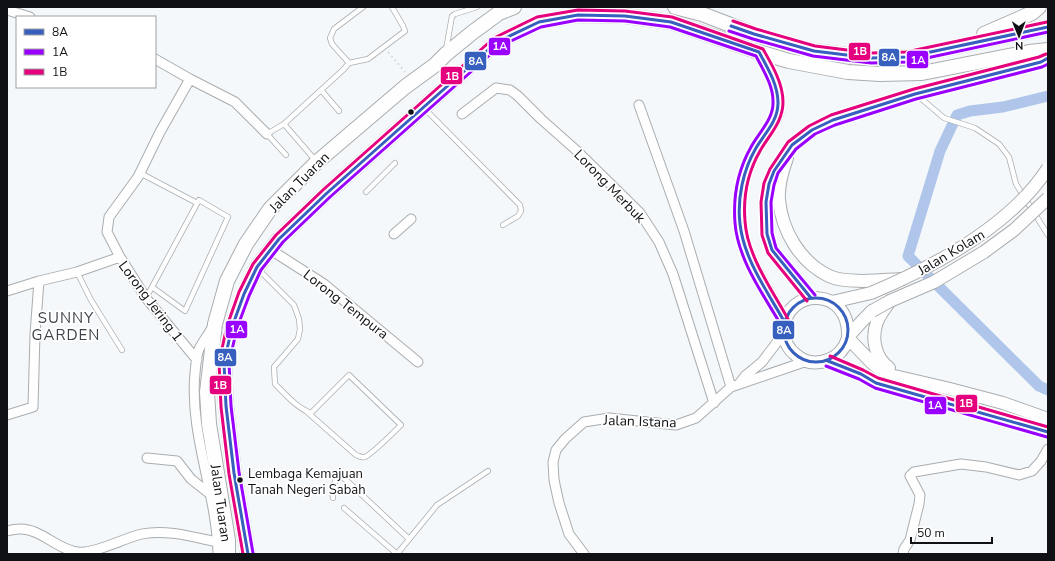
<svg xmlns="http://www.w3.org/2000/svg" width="1055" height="561" viewBox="0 0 1055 561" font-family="'Nunito Sans',sans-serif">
<rect width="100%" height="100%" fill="#f5f8fb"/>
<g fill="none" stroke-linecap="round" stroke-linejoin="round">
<path stroke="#afc6ea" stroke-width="11" d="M1048 96 1003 107 970 111 957 115 940 151 908 256 1039 386 1048 390"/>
<g stroke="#aaadaf" stroke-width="6">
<path id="service" d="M446 50 452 16 455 14 477 7
M349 63 332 44 330 38 334 29 363 7
M321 90 339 111
M917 95 944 118 975 128 999 144 1009 157 1016 184 1048 235
M425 109 520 205 521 211 518 216 503 225
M284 124 316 161
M286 155 267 134 284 124 344 69 349 63 368 59 405 31 403 26 392 7
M140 173 197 203
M366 192 395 163
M258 269 294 305 299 319 300 329 298 339 274 367 275 384C286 395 297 408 311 413L349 375 401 425C394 432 373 453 365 457 362 458 359 456 356 455L306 411
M77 272 91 300 122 350
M146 298 152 287 199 200 228 217 185 311 152 287
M333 498 332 489 336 479 340 477 345 479 409 539
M344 508 397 554
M397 554 437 505 488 471"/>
</g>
<g stroke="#aaadaf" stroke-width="11">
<path id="minor" d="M7 10 30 17
M155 59 190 79 235 102 267 134
M639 105 684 231 731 387
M462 114 496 88 510 90 518 96 541 119 576 150 640 213 659 242 673 274 714 403
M394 234 411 219
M271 250 324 284 418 362
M120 257 107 232 109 217 138 177 160 132 190 79
M7 291 39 281 77 272 120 257 146 298 197 360
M213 326C209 334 203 341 199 349 196 357 196 365 195 373 189 433 217 494 218 554
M739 384 745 376 762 362 784 333
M7 415 33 407 35 334 39 281
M147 458 177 461 191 479 210 494
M7 531C11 530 15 529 19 529 41 528 57 550 78 552 95 554 124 538 142 534 167 529 193 537 217 542
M584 554 569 534 559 503 554 480 553 462 556 450 565 439 584 422 609 418 676 425 696 418 731 387 807 361
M903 554 904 549 910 540 919 504 920 495 910 476 914 472 961 464 986 467 1019 475 1032 471 1041 461 1048 449"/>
</g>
<g stroke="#aaadaf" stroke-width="14">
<path id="secondary" d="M759 52C768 69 781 89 778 109 777 122 762 137 756 148 743 170 738 199 740 224 743 256 770 294 785 323
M787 158C783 169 778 187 779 200 782 231 800 262 829 276 846 284 883 280 902 279
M811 298 772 250 767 234 766 202 769 184 774 171 792 145 812 130 833 120 915 94 1041 62 1048 58
M832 302 871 293
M848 338C851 285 786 288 784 328 783 339 788 349 796 355 810 368 834 363 844 347 846 344 847 340 849 336 856 327 864 319 872 311
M848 338 872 363 881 370 890 375 946 388 1003 403 1048 419
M828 361 861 374 876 383 1048 432
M889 368C875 358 871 338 877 322 880 314 885 308 890 301"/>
</g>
<g stroke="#aaadaf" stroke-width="16">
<path id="primary" d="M675 7 702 14 754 34 814 51 871 58 907 57 1048 27
M984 34 1032 13 1039 7
M228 554V540L209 424 207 392 215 324 227 281 246 244 270 209 317 162 405 87 435 65 446 54 473 32 499 13 514 7
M248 554 234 473 226 406 224 363 232 327 244 294 257 267 279 239 327 193 497 42 539 22 578 15 625 16 671 22 759 52 789 61 848 72 880 74 922 73 1029 52 1048 50"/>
</g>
<path stroke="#dbdcdd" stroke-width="2" stroke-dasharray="2 3" stroke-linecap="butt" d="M388 52 405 72"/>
<use href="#service" stroke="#fefefe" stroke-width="4.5"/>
<use href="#minor" stroke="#fefefe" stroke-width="9"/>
<use href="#secondary" stroke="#fefefe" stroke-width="12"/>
<use href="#primary" stroke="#fefefe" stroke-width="14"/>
<g stroke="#aaadaf" stroke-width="14" stroke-linecap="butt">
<path id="secondary-bridge" d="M871 293C933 267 1010 227 1048 168
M872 311 890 301 934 282 984 252 1014 230 1048 198"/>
</g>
<use href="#secondary-bridge" stroke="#fefefe" stroke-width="12"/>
<g stroke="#fff" stroke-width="6">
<path id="bus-1" d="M731 26 754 34 814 51 871 58 907 57 1048 27
M784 330a32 32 0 1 1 64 0a32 32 0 1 1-64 0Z
M811 298 772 250 767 234 766 202 769 184 774 171 792 145 812 130 833 120 915 94 1041 62 1048 58
M828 361 861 374 876 383 1048 432
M248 554 234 473 226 406 224 363 232 327 244 294 257 267 279 239 327 193 497 42 539 22 578 15 625 16 671 22 759 52C767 67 778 84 778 103 778 121 765 133 756 148 743 170 737 199 740 224 744 260 768 292 785 323"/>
</g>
<g stroke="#fff" stroke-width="6">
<path id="bus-2" d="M729 31 753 39 813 56 871 63 908 62 1048 32
M815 295 776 248 772 233 771 202 774 185 778 173 796 149 815 134 835 125 916 99 1042 67 1048 64
M826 366 859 379 875 388 1047 437
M253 553 239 472 231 406 229 363 237 328 249 296 261 270 283 242 330 197 500 46 541 27 578 20 625 21 670 27 756 56C763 70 773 85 773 101 774 119 759 132 751 147 738 170 733 197 735 223 738 260 763 294 781 325"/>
</g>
<g stroke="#fff" stroke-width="6">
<path id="bus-3" d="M733 21 756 29 815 46 871 53 906 52 1047 22
M807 301 768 253 762 235 761 202 764 183 770 169 788 142 809 126 831 115 914 89 1039 57 1046 54
M830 356 863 370 878 378 1048 427
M243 554 229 474 221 407 219 362 227 326 239 292 253 264 276 235 324 189 494 38 537 17 578 10 625 11 672 17 763 49C772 65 783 83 783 102 783 122 769 135 760 151 748 172 743 197 745 221 747 256 773 291 789 321"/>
</g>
<use href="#bus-1" stroke="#375fbe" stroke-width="3"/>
<use href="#bus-2" stroke="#90f" stroke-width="3"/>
<use href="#bus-3" stroke="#e5007d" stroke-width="3"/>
</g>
<g fill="#0f1114" stroke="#fff" stroke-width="1.5">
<circle cx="411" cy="112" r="3.5"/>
<circle cx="240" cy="480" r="3.5"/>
</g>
<g text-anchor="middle" stroke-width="3.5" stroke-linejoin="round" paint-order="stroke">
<g font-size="13" fill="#0f1114" stroke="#fff" text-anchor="start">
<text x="248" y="478">Lembaga Kemajuan<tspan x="248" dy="16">Tanah Negeri Sabah</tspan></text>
</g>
<g font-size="14" fill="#0f1114" stroke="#fff">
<text transform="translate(299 182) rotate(-45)" y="5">Jalan Tuaran</text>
<text transform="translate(610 186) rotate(46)" y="5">Lorong Merbuk</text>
<text transform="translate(951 252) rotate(-31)" y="5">Jalan Kolam</text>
<text transform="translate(151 301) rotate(53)" y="5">Lorong Jering 1</text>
<text transform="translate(346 304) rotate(38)" y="5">Lorong Tempura</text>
<text transform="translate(640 421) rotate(2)" y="5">Jalan Istana</text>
<text transform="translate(221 503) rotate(82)" y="5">Jalan Tuaran</text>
</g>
<g font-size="15" letter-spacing="1" fill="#3e424a" stroke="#fff">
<text x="66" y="323">SUNNY<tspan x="66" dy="17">GARDEN</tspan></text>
</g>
</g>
<g stroke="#fff" stroke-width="1.5">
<rect x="488" y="37" width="23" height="19" rx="4" fill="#90f"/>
<rect x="848" y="42" width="23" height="19" rx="4" fill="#e5007d"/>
<rect x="878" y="48" width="22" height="19" rx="4" fill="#375fbe"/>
<rect x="906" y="50" width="23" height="19" rx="4" fill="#90f"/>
<rect x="464" y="51" width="23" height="20" rx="4" fill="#375fbe"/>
<rect x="440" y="66" width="23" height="19" rx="4" fill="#e5007d"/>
<rect x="225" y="320" width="23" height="19" rx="4" fill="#90f"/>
<rect x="772" y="320" width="23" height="20" rx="4" fill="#375fbe"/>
<rect x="214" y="348" width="23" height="19" rx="4" fill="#375fbe"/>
<rect x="209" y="375" width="23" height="20" rx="4" fill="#e5007d"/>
<rect x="955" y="394" width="23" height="19" rx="4" fill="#e5007d"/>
<rect x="924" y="396" width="23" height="19" rx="4" fill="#90f"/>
</g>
<g font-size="11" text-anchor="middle" font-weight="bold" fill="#fff">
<text x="500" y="50">1A</text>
<text x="860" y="55">1B</text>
<text x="889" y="61">8A</text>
<text x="918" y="64">1A</text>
<text x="476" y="65">8A</text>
<text x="452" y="80">1B</text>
<text x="237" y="333">1A</text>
<text x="784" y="334">8A</text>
<text x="225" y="361">8A</text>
<text x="220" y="389">1B</text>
<text x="966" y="407">1B</text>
<text x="935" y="409">1A</text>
</g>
<rect width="1055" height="561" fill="none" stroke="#0f1114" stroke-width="16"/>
<rect x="16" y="16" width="140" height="72" fill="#ffffff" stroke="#9fa0a1"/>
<rect x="24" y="29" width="20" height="6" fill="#375fbe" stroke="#9fa0a1"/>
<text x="52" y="36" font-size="12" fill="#0f1114">8A</text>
<rect x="24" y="49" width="20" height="6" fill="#9900ff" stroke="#9fa0a1"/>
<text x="52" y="56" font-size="12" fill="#0f1114">1A</text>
<rect x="24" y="69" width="20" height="6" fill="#e5007d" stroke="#9fa0a1"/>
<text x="52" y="76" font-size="12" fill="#0f1114">1B</text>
<g transform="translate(1019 36) rotate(179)" stroke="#ffffff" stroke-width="3" paint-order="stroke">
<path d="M0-3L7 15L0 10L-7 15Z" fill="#0f1114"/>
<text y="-6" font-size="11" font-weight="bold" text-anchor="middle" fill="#0f1114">N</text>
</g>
<path d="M911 537v6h81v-6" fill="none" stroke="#0f1114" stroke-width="2"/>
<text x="917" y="537" font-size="12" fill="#0f1114" stroke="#ffffff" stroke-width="3" paint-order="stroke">50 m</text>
</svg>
